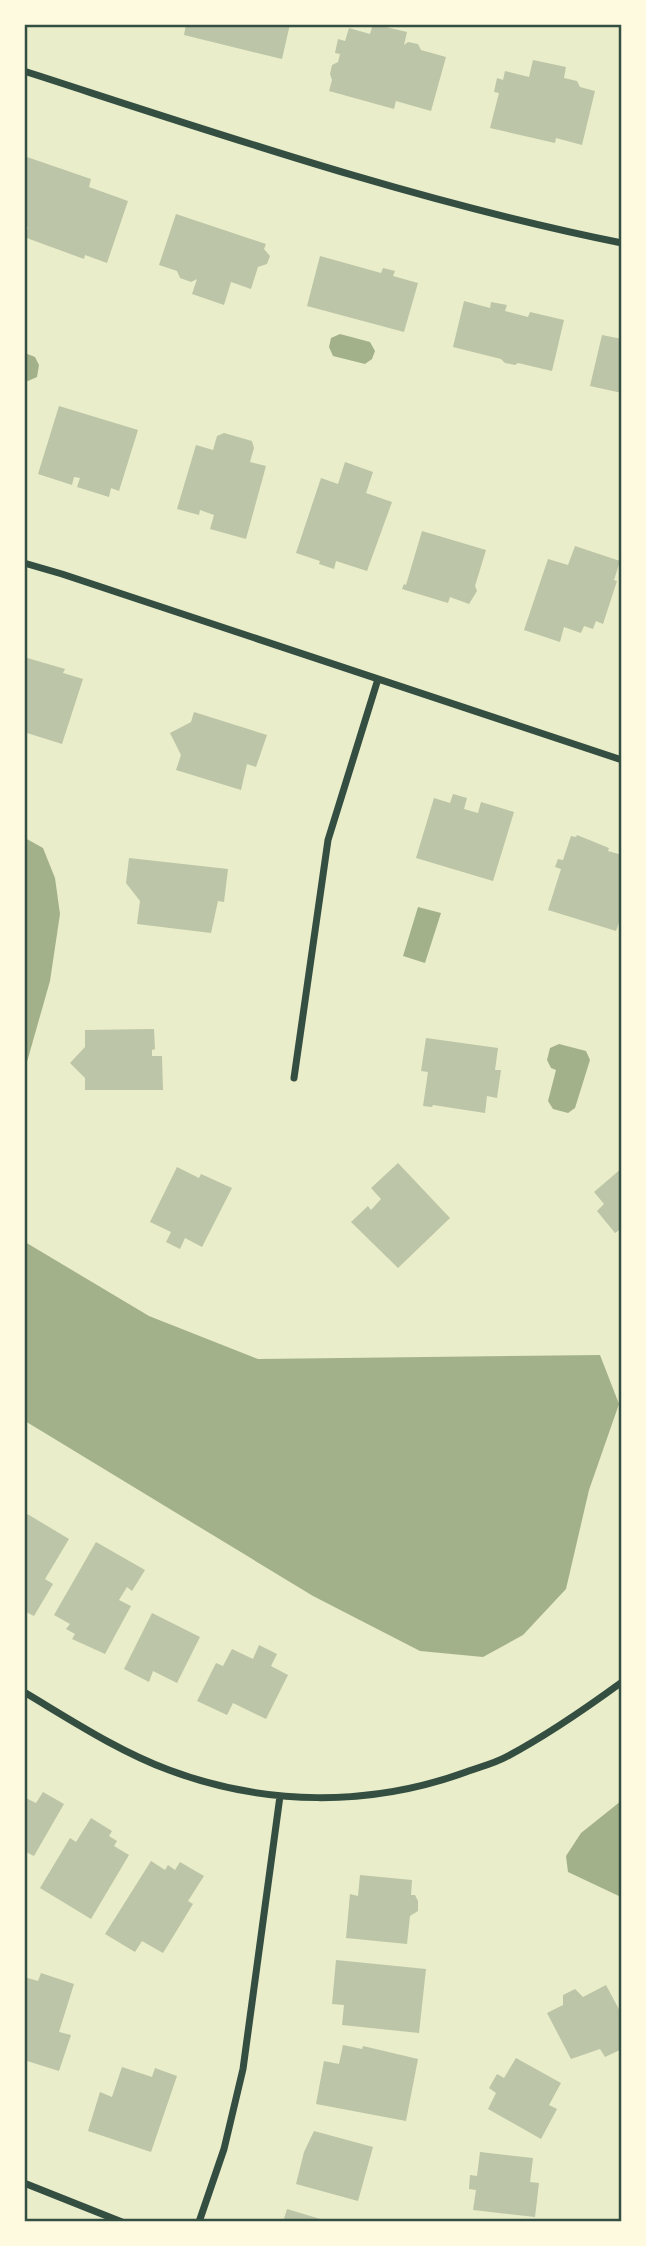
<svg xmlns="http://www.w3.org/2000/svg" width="646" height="2246" viewBox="0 0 646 2246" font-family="'DejaVu Sans',sans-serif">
<rect width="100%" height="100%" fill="#e9edc9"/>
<path fill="#a3b18a" d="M340 334 370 342 375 351 372 359 365 364 333 356 329 347 331 338Z
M25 353 35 357 39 365 37 377 28 381 25 380Z
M25 838 43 848 55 878 60 914 50 981 25 1069Z
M418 907 441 913 425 963 403 956Z
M559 1044 586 1051 590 1060 575 1108 568 1113 553 1109 548 1101 556 1070 551 1068 547 1060 550 1048Z
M25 1242 149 1316 258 1359 600 1355 619 1404 589 1490 566 1589 523 1635 483 1657 420 1651 313 1596 25 1421Z
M621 1801V1897L568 1872 566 1856 581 1833Z"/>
<path fill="#bcc5a7" d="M186 24H290L282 59 184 35Z
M373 24 407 32 404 45 408 42 418 44 421 50 446 57 431 111 396 101 394 109 329 91 332 80 330 74 332 65 338 62 340 54 335 53 338 39 345 41 349 28 370 34Z
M533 60 566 67 564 78 577 81 580 87 595 91 582 145 556 138 555 143 490 128 499 93 494 92 497 78 503 80 505 71 529 77Z
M24 156 91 179 89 187 128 201 107 263 85 255 84 259 24 237 28 227 24 226Z
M176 214 266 244 264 249 270 256 267 264 258 267 251 289 231 282 224 305 192 294 197 279 191 282 180 278 177 271 159 265Z
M320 256 381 273 383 268 395 271 393 276 418 283 404 332 307 306Z
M464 301 490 308 491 302 507 305 505 311 528 317 530 312 564 320 552 371 518 363 515 365 505 363 501 359 453 347Z
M602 335 622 339V393L590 386Z
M59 406 138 430 119 491 111 488 109 497 77 487 80 478 74 477 72 485 38 474Z
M224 433 252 441 254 448 250 462 266 466 246 539 210 529 214 515 200 510 199 515 177 509 196 445 213 450 217 436Z
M345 462 373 472 366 493 392 502 367 571 336 561 334 569 319 564 320 561 296 553 321 478 338 484Z
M422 531 486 550 475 586 477 591 469 604 450 597 448 603 402 589 404 584 406 585Z
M575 546 620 561 614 580 617 581 603 624 596 621 593 629 584 626 581 633 564 627 560 642 524 630 548 559 568 565Z
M24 657 65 669 63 673 83 679 62 744 24 732Z
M194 712 267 735 256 767 247 764 241 790 176 770 181 755 170 733 191 722Z
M453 794 467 798 464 809 478 813 481 802 514 812 493 881 416 858 434 798 450 803Z
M577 835 609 848 608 851 622 855V914L616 931 548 910 561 869 555 867 558 859 563 860 571 836 576 837Z
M129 858 228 869 224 902 218 901 211 933 137 924 140 901 126 883Z
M154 1029 155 1049 152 1050V1056H162L163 1090H85V1078L70 1063 85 1047V1030Z
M426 1038 498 1048 495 1070H501L497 1098 487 1096 485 1113 433 1105 432 1107 423 1106 428 1072 421 1071Z
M398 1163 450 1218 398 1268 351 1222 368 1206 371 1210 381 1199 371 1188Z
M177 1167 199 1178 201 1174 232 1188 202 1247 185 1238 180 1249 166 1242 171 1232 150 1222Z
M622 1168V1228L615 1233 597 1211 604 1204 594 1192Z
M24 1512 69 1539 45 1579 53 1584 34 1616 24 1611Z
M96 1542 145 1570 132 1591 127 1587 119 1600 131 1606 105 1654 72 1639 75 1634 66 1629 70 1624 54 1615Z
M152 1613 200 1637 177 1683 153 1671 149 1682 124 1669Z
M259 1645 277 1654 271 1666 288 1675 266 1719 233 1703 227 1715 197 1701 216 1663 223 1666 232 1649 253 1659Z
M43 1792 64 1804 34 1856 24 1851V1797L36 1803Z
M91 1818 112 1831 109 1836 117 1841 114 1846 129 1855 91 1919 40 1888 70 1838 76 1842Z
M151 1861 165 1870 168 1865 175 1870 180 1862 204 1876 188 1901 193 1904 163 1953 142 1941 135 1952 105 1934Z
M360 1875 412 1880 411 1895H415L418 1901V1911L410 1916 407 1944 346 1938 350 1894 358 1896Z
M336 1960 426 1969 419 2033 342 2025 344 2005 332 2004Z
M41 1973 74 1984 59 2032 71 2035 59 2071 24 2060V1977L38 1981Z
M606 1985 622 2015V2049L605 2057 600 2049 571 2059 547 2013 563 2005V1995L575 1989 583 1997Z
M343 2045 362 2049 363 2046 418 2059 406 2121 316 2104 324 2061 339 2064Z
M516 2058 561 2083 549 2105 557 2109 541 2139 488 2109 496 2093 489 2088 497 2074 504 2078Z
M122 2067 152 2077 155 2068 177 2076 151 2152 88 2131 100 2092 112 2097Z
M314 2131 373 2147 358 2201 296 2184 304 2152Z
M480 2152 533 2158 530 2182 539 2183 535 2217 473 2210 476 2190 469 2189 470 2175 477 2176Z
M287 2209 327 2221V2222H283Z"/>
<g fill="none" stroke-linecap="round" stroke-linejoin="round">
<path stroke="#344e41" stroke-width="7" d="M24 71C222 135 418 202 622 243
M24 563 62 574 622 760
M294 1078 328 840 378 679
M24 1692C71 1720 118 1751 169 1770 265 1806 370 1807 466 1772 479 1767 493 1764 506 1757 546 1736 585 1709 622 1682
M24 2183 122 2222
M199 2222 224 2149 243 2069 280 1796"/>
</g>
<rect width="646" height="2246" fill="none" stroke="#fefae0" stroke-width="52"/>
<rect x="26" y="26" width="594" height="2194" fill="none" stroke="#344e41" stroke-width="2.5"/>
</svg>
